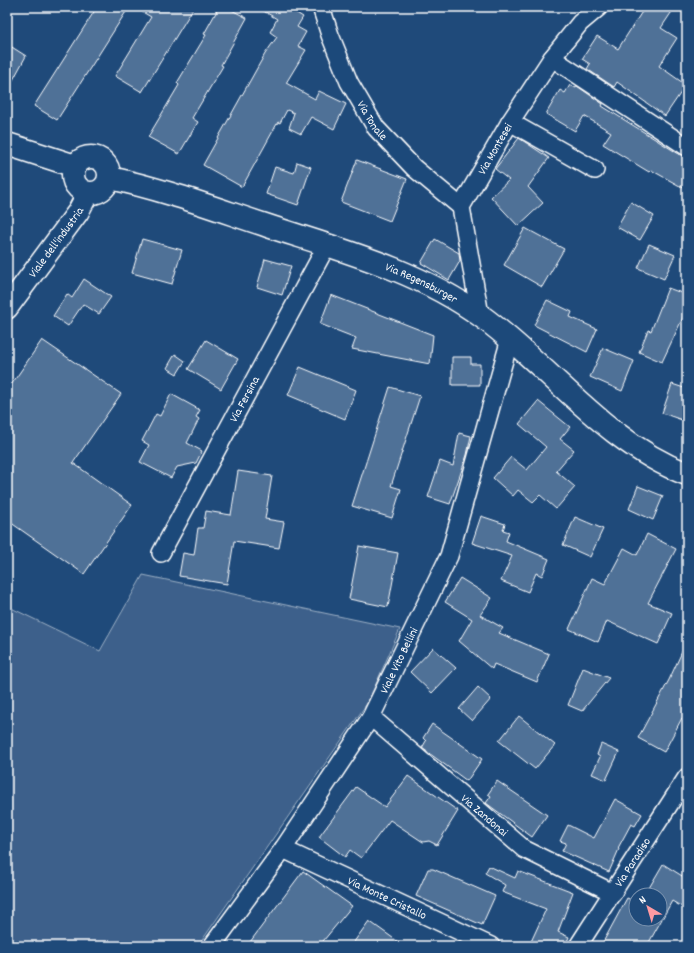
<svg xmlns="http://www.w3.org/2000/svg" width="694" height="953" viewBox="0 0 694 953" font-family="Dekko,sans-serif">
<rect width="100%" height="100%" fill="#1f4a7a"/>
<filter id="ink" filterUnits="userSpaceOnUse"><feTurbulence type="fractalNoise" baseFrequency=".025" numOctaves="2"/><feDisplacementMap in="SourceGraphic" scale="8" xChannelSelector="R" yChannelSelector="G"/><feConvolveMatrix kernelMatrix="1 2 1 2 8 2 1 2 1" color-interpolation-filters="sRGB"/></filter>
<g filter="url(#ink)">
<path fill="#3c618b" stroke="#9eb0c5" d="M143 575 400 629 368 702 198 946H7V606L100 651Z"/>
<path fill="#507197" stroke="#fff" d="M97 7H129L57 120 34 106Z
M134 7H194L142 92 115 76 151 17Z
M219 7H226L247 18 221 65 223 66 192 118 198 122 179 154 148 137 179 85 177 83 206 35 204 34Z
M257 7H287L303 17 297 27 306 32 298 46 306 50 286 83 315 99 319 91 346 104 334 129 311 117 301 134 289 128 294 113 287 110 280 123 278 122 242 187 203 165 265 54 277 37 270 32 277 19Z
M645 7H675L661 28 677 38 659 66 686 85 665 116 617 82 614 87 587 69 590 64 582 59 597 36 618 49Z
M7 44 26 56 7 91Z
M570 85 576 88 577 86 603 104 602 106 687 159V190L651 170 649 172 603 144 611 132 584 116 575 131 546 114 560 90 565 93Z
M519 138 549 158 528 187 543 203 518 226 491 197 509 180 495 169Z
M357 160 407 179 390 221 341 202Z
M297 162 311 167 298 205 266 194 275 167 294 173Z
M631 202 654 216 640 240 617 227Z
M525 228 564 249 542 287 504 265Z
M142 239 182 250 172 284 132 273Z
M435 239 459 253 460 261 449 280 421 263Z
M649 244 675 255 664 279 638 268Z
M265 259 291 266 282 295 257 287Z
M84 279 111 297 99 314 83 304 68 326 53 316 67 294 72 298Z
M668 288 687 295V309L662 362 639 352 648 330 651 331Z
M331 295 433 335 430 364 352 349 356 338 320 324Z
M547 300 572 312 570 317 597 329 587 352 534 325Z
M42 340 121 394 73 463 132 505 84 574 7 520V391Z
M206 340 238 359 221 389 188 369Z
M603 348 634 361 622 391 590 377Z
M175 354 185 361 177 374 167 368Z
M452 357H471V364H480V385H452Z
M300 367 356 390 345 419 288 395Z
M672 384 687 389V407L682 420 662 413Z
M390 387 420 396 391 486 401 489 392 518 352 506Z
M171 394 200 410 196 417 199 419 187 443 202 451 196 463 177 467 171 478 140 462 149 445 142 441 156 414 160 416Z
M538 401 570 427 560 439 574 450 556 471 575 487 556 509 540 495 533 502 518 490 513 496 493 478 511 457 527 470 546 447 519 424Z
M459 433 471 436 467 455 450 504 428 497 440 461 453 466Z
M238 471 272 476 265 519 284 522 279 548 234 541 227 584 179 576 183 553 194 555 198 528H203L206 511 231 515Z
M638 486 663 496 653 520 629 509Z
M481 516 505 524 503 530 509 532 506 541 549 559 542 576 536 573 528 592 501 581 512 556 472 543Z
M575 517 603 529 590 557 563 545Z
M647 534 676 549 648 603 672 613 658 644 607 621 598 642 569 629 592 578 605 584 624 548 637 555Z
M359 546 398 553 388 607 349 599Z
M460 578 492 598 480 615 503 628 499 633 549 654 537 682 494 664 492 669 459 641 472 619 445 602Z
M687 641V720L682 718 664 752 638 738 669 680Z
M433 648 456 668 432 693 410 672Z
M583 668 609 678 582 711 568 705Z
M478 687 491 699 472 721 459 709Z
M519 716 555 745 535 769 499 741Z
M432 724 482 759 467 781 422 748 426 741 423 738Z
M601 744 619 752 606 780 592 774 600 757 597 755Z
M408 776 458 811 437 845 429 841 423 842 390 820 361 858 350 850 345 857 319 837 356 787 385 807Z
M497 781 547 815 532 837 486 803 491 796 488 794Z
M615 799 642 814 635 826 631 824 618 848 619 849 609 872 562 851 566 843 560 841 568 825 594 838Z
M663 864 687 879V910L672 901 647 946H601L627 898 636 902V919H660V895L649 888Z
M489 866 515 878 518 871 573 892 558 932 569 937 565 946H529L546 909 502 892 505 885 485 873Z
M428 869H433L495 896 482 925 416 896Z
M303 871 352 906 319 946H247Z
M369 921 404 946H351Z"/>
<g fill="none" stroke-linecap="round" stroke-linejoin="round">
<g stroke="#fff" stroke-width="20">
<g id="minor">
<path id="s1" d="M321 7 330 35 349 82 376 128 414 168 461 207"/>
<path d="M552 58 687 147"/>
<path d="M510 122 595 170"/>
<path id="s2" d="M480 315 461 207 510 122 552 58 580 23 599 7"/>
<path id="s3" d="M161 553 327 245"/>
<path id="s4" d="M371 717 524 849 613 893"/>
<path id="s5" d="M283 849 491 946"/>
<path id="s6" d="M212 946 283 849 371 717 449 556 510 339"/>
<path id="s7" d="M578 946 687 777"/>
</g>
</g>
<g stroke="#fff" stroke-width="24">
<g id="tertiary">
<path id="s8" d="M7 308 78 212 88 193"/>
</g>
</g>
<g stroke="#fff" stroke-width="25">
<g id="secondary">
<path d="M7 144 75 166"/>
<circle cx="91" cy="175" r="18"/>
<path id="s9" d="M110 178C163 189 216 209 268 226 341 250 418 270 481 316 550 366 605 443 687 474"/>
</g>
</g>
<use href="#minor" stroke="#1f4a7a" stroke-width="17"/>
<use href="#tertiary" stroke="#1f4a7a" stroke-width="21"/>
<use href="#secondary" stroke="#1f4a7a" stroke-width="22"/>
</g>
</g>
<g text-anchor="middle" stroke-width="3" stroke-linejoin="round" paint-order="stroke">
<g font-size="12" fill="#fff" stroke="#1f4a7a">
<text dy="4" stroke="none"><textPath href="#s1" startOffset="125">Via Tonale</textPath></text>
<text dy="4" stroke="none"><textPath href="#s2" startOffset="177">Via Montesei</textPath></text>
<text dy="4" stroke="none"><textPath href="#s8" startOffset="82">Viale dell'industria</textPath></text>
<text dy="4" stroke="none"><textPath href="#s9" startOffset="329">Via Regensburger</textPath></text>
<text dy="4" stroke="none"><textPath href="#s3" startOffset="175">Via Fersina</textPath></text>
<text dy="4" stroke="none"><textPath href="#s6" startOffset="342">Viale Vito Bellini</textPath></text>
<text dy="4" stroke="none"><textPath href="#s4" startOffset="150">Via Zandonai</textPath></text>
<text dy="4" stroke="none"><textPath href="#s7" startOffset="100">Via Paradiso</textPath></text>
<text dy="4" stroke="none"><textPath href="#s5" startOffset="115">Via Monte Cristallo</textPath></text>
</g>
</g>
<rect width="694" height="953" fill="none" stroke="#1f4a7a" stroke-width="24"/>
<rect x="12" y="12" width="670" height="929" fill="none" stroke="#fff" stroke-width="1.5" filter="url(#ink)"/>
<g transform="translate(648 907) rotate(322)"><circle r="19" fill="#1f4a7a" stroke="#7992af"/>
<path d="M0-3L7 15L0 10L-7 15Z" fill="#ff9aa2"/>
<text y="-6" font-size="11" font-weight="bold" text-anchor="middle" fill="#ffffff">N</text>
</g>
</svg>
